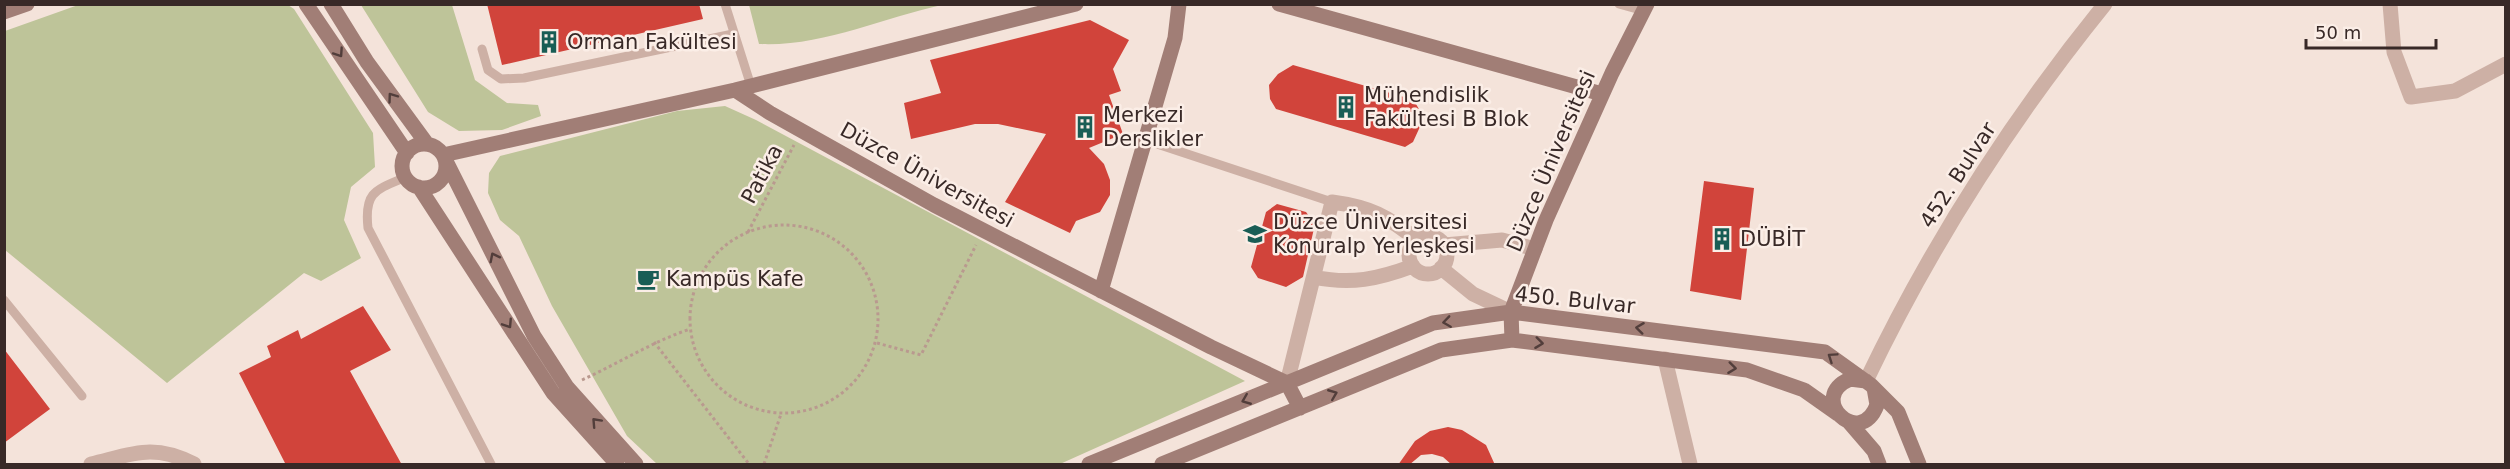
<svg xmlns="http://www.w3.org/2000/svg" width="2510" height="469" viewBox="0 0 2510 469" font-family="'DejaVu Sans',sans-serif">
<rect width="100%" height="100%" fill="#f4e3da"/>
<path fill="#bec499" d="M81 4 288 5 294 9 373 133 375 167 351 187 344 220 361 258 321 281 304 273 167 383 5 250V31Z
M361 5H452L475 80 507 103 538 105 541 116 502 130 459 131 428 112Z
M749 5V4L942 5C882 18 822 47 759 44Z
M725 106 756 120 1245 381 1060 464H657L627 436 552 306 519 236 500 220 488 193 489 173 500 156 677 111Z"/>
<path fill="#d1443b" d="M487 4H699L703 19 502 65Z
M1090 20 1129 40 1113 69 1121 91 1109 95 1123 134 1089 148 1104 164 1110 180V195L1100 212 1076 221 1070 233 1005 202 1046 134 998 124H975L911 139 904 103 941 93 930 60Z
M1293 65 1404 97 1416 104 1424 118 1413 142 1405 147 1276 109 1270 99 1269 85 1278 74Z
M1704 181 1754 188 1741 300 1690 291Z
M1277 204 1306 212 1315 224 1303 277 1286 287 1258 278 1251 267 1266 212Z
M363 306 391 350 350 371 402 465H286L239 373 271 357 267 346 298 330 301 339Z
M4 349 50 409 4 443Z
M1448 427 1462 430 1486 445 1495 465H1452L1443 457 1432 454 1421 455 1409 465H1398L1415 441 1430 431Z"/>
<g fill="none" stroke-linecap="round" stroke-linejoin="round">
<path stroke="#b9998f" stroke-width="3" stroke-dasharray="3 3" stroke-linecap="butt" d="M690 319a94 94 0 1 1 188 0a94 94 0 1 1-188 0Z
M748 232 794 145
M654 342 749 464
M877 343 921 355 976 245
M582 380C619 363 652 342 690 329
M764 464 781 414"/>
<path stroke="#cdb0a5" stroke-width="9" d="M725 4 751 86
M1619 4 1644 11
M482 49 488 70 501 79 524 78 733 34
M1145 140 1332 202
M406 177C375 190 364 192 368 228L491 464
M4 300 82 396"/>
<path stroke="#cdb0a5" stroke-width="15" d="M2390 4 2394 52 2411 97 2455 91 2506 64
M1409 255a19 19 0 1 1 38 0a19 19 0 1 1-38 0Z
M1444 245 1502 240 1535 249
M1441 268 1473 294 1511 312
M1314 277C1351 285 1378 279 1413 266
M1665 359 1690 464
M1866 381C1930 247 2011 120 2105 4
M1287 383 1332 202C1370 207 1387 216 1417 240
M91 464C133 454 153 443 194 464"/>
<path stroke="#a17e76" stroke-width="15" d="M306 4 407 153
M331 4 367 62 427 144
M1279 4 1602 94
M4 12 27 4
M735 90 770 113 934 205 1211 347 1287 383 1300 408
M402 166a22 22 0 1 1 44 0a22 22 0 1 1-44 0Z
M443 155 735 90 1076 4
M446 161 534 336 567 387 636 464
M419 187 553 393 617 464
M1101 291 1175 38 1179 4
M1512 340 1511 312 1546 220 1612 73 1647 4
M1866 381 1850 379C1806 398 1860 450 1877 405L1874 388
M1849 422 1874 451 1879 464
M1089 464 1433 323 1511 312 1825 352 1871 385 1898 412 1919 464
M1162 464 1441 350 1512 340 1747 370 1804 390 1838 414"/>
</g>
<defs><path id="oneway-chevron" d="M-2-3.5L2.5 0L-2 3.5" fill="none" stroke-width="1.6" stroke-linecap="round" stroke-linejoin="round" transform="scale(1.5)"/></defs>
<g stroke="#523e3b">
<use href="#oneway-chevron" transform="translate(339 53) rotate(56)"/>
<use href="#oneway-chevron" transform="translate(392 97) rotate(-126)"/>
<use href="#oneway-chevron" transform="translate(494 257) rotate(-117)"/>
<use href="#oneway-chevron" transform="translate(1447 322) rotate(172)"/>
<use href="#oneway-chevron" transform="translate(508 324) rotate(57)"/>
<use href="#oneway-chevron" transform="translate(1640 328) rotate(-173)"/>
<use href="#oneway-chevron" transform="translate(1539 343) rotate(7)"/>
<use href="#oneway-chevron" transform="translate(1832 357) rotate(-146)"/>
<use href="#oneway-chevron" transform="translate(1732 368) rotate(7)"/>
<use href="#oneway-chevron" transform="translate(1333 394) rotate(-22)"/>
<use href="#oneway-chevron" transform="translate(1246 400) rotate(158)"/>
<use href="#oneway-chevron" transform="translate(596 422) rotate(-133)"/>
</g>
<defs>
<g id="building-bare" transform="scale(1.8)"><path d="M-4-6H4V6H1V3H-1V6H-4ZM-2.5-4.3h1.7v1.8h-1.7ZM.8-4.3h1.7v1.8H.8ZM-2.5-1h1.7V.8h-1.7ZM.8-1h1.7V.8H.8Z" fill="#195d55" stroke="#fbeee7" stroke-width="2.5" paint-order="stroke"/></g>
<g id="university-bare" transform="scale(1.8)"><path d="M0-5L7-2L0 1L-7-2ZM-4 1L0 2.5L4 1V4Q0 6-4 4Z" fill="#195d55" stroke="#fbeee7" stroke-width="2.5" paint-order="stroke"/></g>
<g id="cafe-bare" transform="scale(1.8)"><path d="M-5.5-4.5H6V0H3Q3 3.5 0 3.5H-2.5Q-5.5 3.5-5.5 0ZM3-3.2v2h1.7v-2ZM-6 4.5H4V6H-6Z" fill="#195d55" stroke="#fbeee7" stroke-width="2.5" paint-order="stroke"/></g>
</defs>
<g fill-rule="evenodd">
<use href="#building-bare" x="549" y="42"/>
<use href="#building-bare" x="1346" y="107"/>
<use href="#building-bare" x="1085" y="127"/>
<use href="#university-bare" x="1255" y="234"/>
<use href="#building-bare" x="1722" y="239"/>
<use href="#cafe-bare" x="648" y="279"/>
</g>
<g text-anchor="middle" stroke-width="5" stroke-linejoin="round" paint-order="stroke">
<g font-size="21" fill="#382927" stroke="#fbeee7" text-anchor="start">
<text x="567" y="49">Orman Fakültesi</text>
<text x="1364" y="102">Mühendislik<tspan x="1364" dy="24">Fakültesi B Blok</tspan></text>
<text x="1103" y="122">Merkezi<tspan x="1103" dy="24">Derslikler</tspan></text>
<text x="1273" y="229">Düzce Üniversitesi<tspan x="1273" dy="24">Konuralp Yerleşkesi</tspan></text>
<text x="1740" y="246">DÜBİT</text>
<text x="666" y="286">Kampüs Kafe</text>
</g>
<g font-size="21" fill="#382927" stroke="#fbeee7">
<text transform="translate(1551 161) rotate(-67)" y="7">Düzce Üniversitesi</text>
<text transform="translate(762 174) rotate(-62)" y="7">Patika</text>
<text transform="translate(927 175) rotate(29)" y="7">Düzce Üniversitesi</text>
<text transform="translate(1958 175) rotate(-57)" y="7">452. Bulvar</text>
<text transform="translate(1575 300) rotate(6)" y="7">450. Bulvar</text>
</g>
</g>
<rect width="2510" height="469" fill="none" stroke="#382927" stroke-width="12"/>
<path d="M2306 39v9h130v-9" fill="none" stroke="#382927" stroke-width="3"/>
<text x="2315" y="39" font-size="18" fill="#382927" stroke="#fbeee7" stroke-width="4.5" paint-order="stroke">50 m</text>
</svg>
